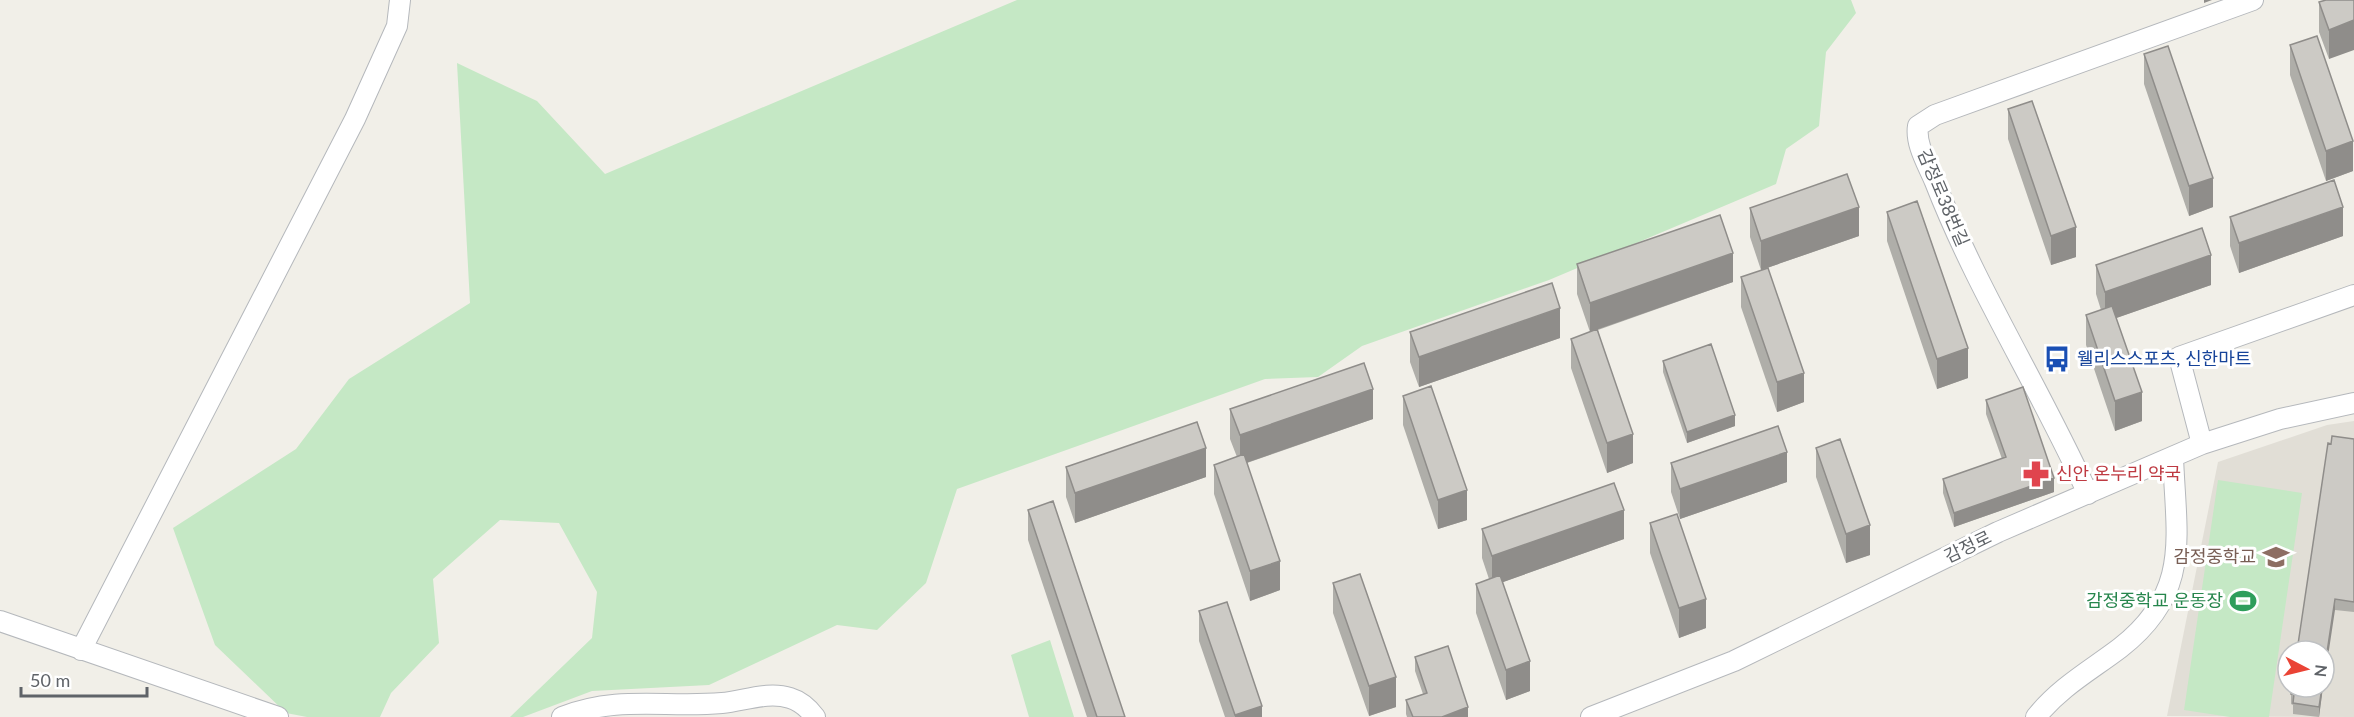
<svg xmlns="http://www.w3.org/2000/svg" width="2354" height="717" viewBox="0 0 2354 717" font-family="Lato,'Noto Sans KR',sans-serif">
<rect width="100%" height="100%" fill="#f1efe8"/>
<path fill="#e1ded6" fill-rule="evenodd" d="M2354 421V717L2167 716 2218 462 2327 425ZM2288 651H2324V687H2288Z"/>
<path fill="#c5e8c5" d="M1017 0H1851L1856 13 1826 52 1819 126 1786 149 1776 184 1549 280 1362 346 1318 377 1265 379 957 489 926 583 877 630 837 625 709 685 592 691 523 717H510L592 638 597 592 559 523 500 520 433 579 439 643 391 693 380 717H307L286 713 215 645 173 528 296 449 349 379 470 303 457 63 537 101 605 174Z
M2218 480 2302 493 2269 717H2230L2184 710Z
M1050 640 1074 717H1029L1011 655Z"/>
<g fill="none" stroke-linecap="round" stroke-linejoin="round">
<g stroke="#b5b8bc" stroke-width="22">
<path id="minor" d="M2202 444 2179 357 2354 295
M2088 494C2040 388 1977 290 1935 182 1928 165 1915 144 1918 126L1935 115 2253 0
M0 621 278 717
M81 650 355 119 397 26 400 0
M562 717C619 695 664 708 722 703 744 701 768 691 790 698 800 701 809 709 815 717
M1591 717 1734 661 1998 532 2202 444 2280 419 2354 403
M2036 717C2060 687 2091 670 2120 648 2192 592 2176 537 2173 457"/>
</g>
<use href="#minor" stroke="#fff" stroke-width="20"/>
</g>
<path fill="#afaea9" d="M2354 0 2329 59 2319 32V2Z
M2290 45 2353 171 2326 181 2290 75Z
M2144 54 2213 207 2189 216 2144 84Z
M2008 109 2076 257 2051 265 2008 139Z
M1750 208 1859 236 1761 270 1750 237Z
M1887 212 1968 378 1937 389 1887 241Z
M2230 217 2343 236 2239 273 2230 246Z
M1577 264 1733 282 1598 330 1633 463 1607 473 1571 368V339L1590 332 1577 294Z
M2096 265 2211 285 2116 318 2142 421 2115 431 2086 345V315L2101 310 2096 294Z
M1741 277 1804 402 1777 412 1741 307Z
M1410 332 1560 338 1419 387 1410 362Z
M1663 361 1735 426 1687 443 1663 372Z
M1403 396 1467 520 1438 529 1403 425Z
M1986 400 2054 492 1954 527 1943 493V479L2002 459 1986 414Z
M1230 409 1373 419 1247 463 1280 590 1250 601 1214 494V465L1237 457 1230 439Z
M2354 439V612L2335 610 2331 444Z
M1816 448 1870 555 1846 563 1816 477Z
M1671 463 1787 482 1680 519 1671 492Z
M1066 467 1206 477 1075 523 1066 497Z
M1028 510 1125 717H1087L1028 540Z
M1650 523 1706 628 1679 638 1650 553Z
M1482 529 1624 539 1503 582 1530 691 1506 700 1476 613V584L1489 579 1482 558Z
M1333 583 1396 707 1369 716 1333 613Z
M1199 611 1262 717H1225L1199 641Z
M1415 657 1468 717H1407L1406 714V700L1423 694 1415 671Z
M2323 687 2319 717 2293 714V705L2291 704V694Z"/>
<path fill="#8f8d8a" d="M2204 0H2212L2204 3Z
M2354 20V50L2329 59V30Z
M2353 141V171L2326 181V151Z
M2213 178V207L2189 216V186Z
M1859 207V236L1761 270V241Z
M2343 207V236L2239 273V243Z
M2076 227V257L2051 265V236Z
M1733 253V282L1590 332V303Z
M2211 255V285L2105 322V292Z
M1560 308V338L1419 387V357Z
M1968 348V378L1937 389V359Z
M1804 373V402L1777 412V382Z
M1373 389V419L1240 465V435Z
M2142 392V421L2115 431V401Z
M1735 415V426L1687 443V432Z
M1633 434V463L1607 473V443Z
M1206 448V477L1075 523V493Z
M1787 452V482L1680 519V489Z
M2054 478V492L1954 527V513Z
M1467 490V520L1438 529V500Z
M1624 510V539L1492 586V556Z
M1870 525V555L1846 563V534Z
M1280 561V590L1250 601V571Z
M1706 599V628L1679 638V608Z
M2335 599V610L2324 683V672Z
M1530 661V691L1506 700V670Z
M1396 677V707L1369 716V686Z
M2322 687H2323L2319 717V707Z
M1262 706V717H1235V715Z
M1468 707V717H1442Z"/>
<path fill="#cccac5" stroke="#8f8d8a" stroke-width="1.5" d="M2326 0H2354V20L2329 30 2319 2Z
M2317 36 2353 141 2326 151 2290 45Z
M2168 46 2213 178 2189 186 2144 54Z
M2032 101 2076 227 2051 236 2008 109Z
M1847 174 1859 207 1761 241 1750 208Z
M2334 180 2343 207 2239 243 2230 217Z
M1917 201 1968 348 1937 359 1887 212Z
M1720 215 1733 253 1590 303 1577 264Z
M2202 228 2211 255 2105 292 2096 265Z
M1768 268 1804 373 1777 382 1741 277Z
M1552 283 1560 308 1419 357 1410 332Z
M2112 306 2142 392 2115 401 2086 315Z
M1597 329 1633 434 1607 443 1571 339Z
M1711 344 1735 415 1687 432 1663 361Z
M1364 363 1373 389 1240 435 1230 409Z
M1431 386 1467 490 1438 500 1403 396Z
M2023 387 2054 478 1954 513 1943 479 2006 457 1986 400Z
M1197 422 1206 448 1075 493 1066 467Z
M1778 426 1787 452 1680 489 1671 463Z
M2332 436 2354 439V602L2335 599 2324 672V651H2297L2328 443 2331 444Z
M1840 439 1870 525 1846 534 1816 448Z
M1244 454 1280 561 1250 571 1214 465Z
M1614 483 1624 510 1492 556 1482 529Z
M1053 501 1125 717H1097L1028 510Z
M1677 514 1706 599 1679 608 1650 523Z
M1360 574 1396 677 1369 686 1333 583Z
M1500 575 1530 661 1506 670 1476 584Z
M1227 602 1262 706 1235 715 1199 611Z
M1448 646 1468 707 1442 717H1413L1406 700 1427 693 1415 657Z
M2292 687H2322L2319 707 2293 703 2294 694H2291Z"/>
<defs>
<g id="bus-bare" transform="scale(2.07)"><path d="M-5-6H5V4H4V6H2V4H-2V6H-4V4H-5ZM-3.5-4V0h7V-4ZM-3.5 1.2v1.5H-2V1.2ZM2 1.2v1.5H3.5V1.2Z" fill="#1a4fb4" stroke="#fff" stroke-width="2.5" paint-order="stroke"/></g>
<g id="pharmacy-bare" transform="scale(2.07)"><path d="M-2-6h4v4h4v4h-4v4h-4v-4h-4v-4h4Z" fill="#e0444e" stroke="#fff" stroke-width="2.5" paint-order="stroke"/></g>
<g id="school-bare" transform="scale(2.07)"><path d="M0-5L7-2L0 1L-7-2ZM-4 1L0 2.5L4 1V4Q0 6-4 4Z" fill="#8d6e63" stroke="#fff" stroke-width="2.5" paint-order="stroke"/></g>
<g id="stadium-bare" transform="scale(2.07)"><path d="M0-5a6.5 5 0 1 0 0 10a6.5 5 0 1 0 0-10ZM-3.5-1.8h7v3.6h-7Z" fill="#2e9e5b" stroke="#fff" stroke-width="2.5" paint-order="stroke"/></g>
</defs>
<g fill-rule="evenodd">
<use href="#bus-bare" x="2057" y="359"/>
<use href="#pharmacy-bare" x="2036" y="474"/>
<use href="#school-bare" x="2276" y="557"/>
<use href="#stadium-bare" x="2243" y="601"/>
</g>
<g text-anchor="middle" stroke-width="6" stroke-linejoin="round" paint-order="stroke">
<g font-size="18" fill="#5f6368" stroke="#fff">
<text transform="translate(1943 198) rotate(67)" y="6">감정로38번길</text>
<text transform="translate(1968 547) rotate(-26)" y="6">감정로</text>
</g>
<g font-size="18" fill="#164399" stroke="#fff" text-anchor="start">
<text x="2077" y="365">웰리스스포츠, 신한마트</text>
</g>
<g font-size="18" fill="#be3a42" stroke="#fff" text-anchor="start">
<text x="2056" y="480">신안 온누리 약국</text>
</g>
<g font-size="18" fill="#785e54" stroke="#fff" text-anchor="end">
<text x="2256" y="563">감정중학교</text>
</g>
<g font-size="18" fill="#27864d" stroke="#fff" text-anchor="end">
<text x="2223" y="607">감정중학교 운동장</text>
</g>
</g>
<g transform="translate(2306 669) rotate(97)"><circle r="28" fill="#ffffff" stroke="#bfc1c3" stroke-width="1.5"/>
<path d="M0-4.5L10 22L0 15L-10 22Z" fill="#ea4335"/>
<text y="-9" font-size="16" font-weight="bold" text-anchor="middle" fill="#5f6368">N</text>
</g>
<path d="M21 687v9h126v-9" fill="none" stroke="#5f6368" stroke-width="3"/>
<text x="30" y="687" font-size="18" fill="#5f6368" stroke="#ffffff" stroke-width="4.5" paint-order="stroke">50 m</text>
</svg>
